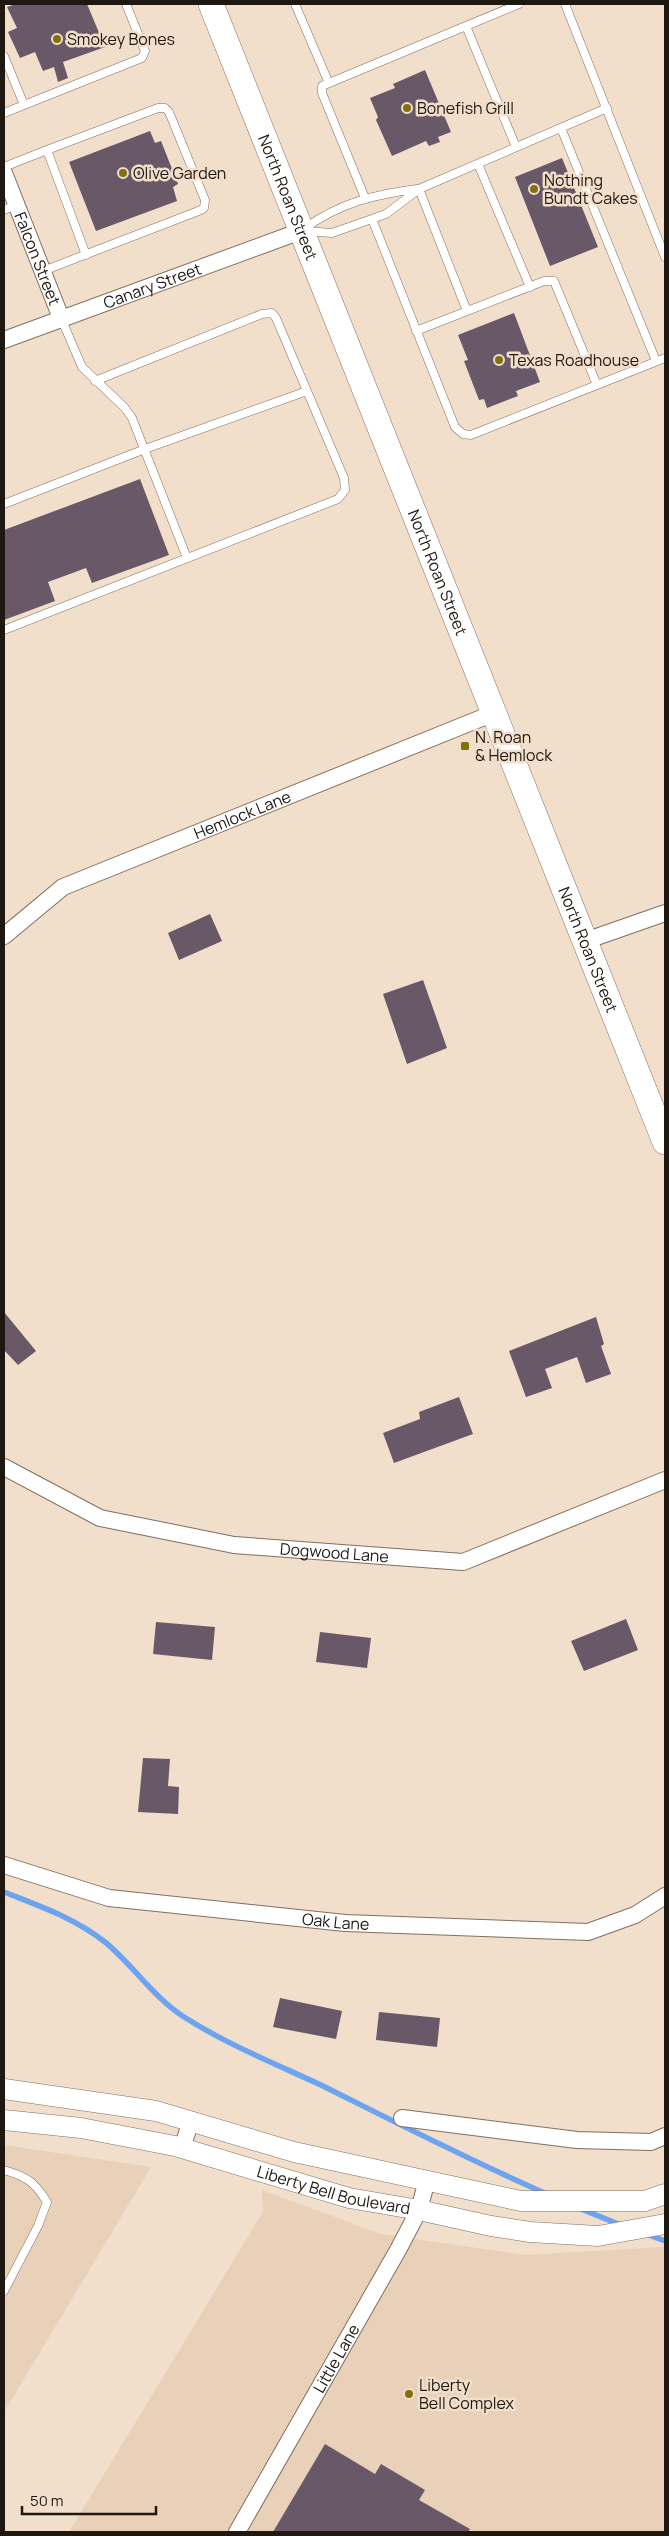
<svg xmlns="http://www.w3.org/2000/svg" width="669" height="2536" viewBox="0 0 669 2536" font-family="Manrope,sans-serif">
<rect width="100%" height="100%" fill="#f1decb"/>
<path fill="#e9d1b9" d="M4 2145 151 2167 4 2412Z
M262 2190 381 2234 525 2255 665 2247V2532H69L263 2212Z"/>
<g fill="none" stroke-linecap="round" stroke-linejoin="round">
<path stroke="#6da4ef" stroke-width="5.5" d="M4 1892C39 1906 75 1918 105 1942 133 1965 153 1997 184 2017 228 2045 276 2064 323 2086 397 2123 471 2161 547 2194
M581 2209 621 2225
M646 2234 665 2241"/>
</g>
<path fill="#685868" d="M16 4H87L105 47 63 62 68 78 58 82 54 67 43 71 35 52 20 58 8 32 17 28 7 7Z
M425 70 451 132 438 137 440 142 429 146 426 141 392 156 376 120 378 117 370 98 395 88 393 84Z
M150 131 155 143 161 141 178 184 173 187 177 201 96 231 69 162Z
M562 158 598 247 550 266 515 177Z
M514 313 540 382 516 391 518 396 487 408 484 399 479 400 464 361 468 360 458 335Z
M140 479 169 555 92 583 86 568 48 582 55 601 4 620V530Z
M210 914 222 941 179 960 168 933Z
M423 980 447 1048 407 1064 383 994Z
M4 1312 36 1351 18 1365 4 1350Z
M596 1317 604 1344 601 1346 611 1374 586 1383 577 1357 545 1369 552 1388 526 1397 509 1351Z
M459 1397 473 1434 394 1463 383 1433 420 1419 419 1412Z
M626 1619 638 1650 584 1671 571 1641Z
M156 1622 215 1627 212 1660 153 1654Z
M320 1632 371 1638 367 1668 316 1662Z
M143 1758 170 1759 168 1786 179 1787 178 1814 138 1812Z
M280 1998 342 2011 336 2039 273 2027Z
M379 2012 440 2018 437 2047 376 2040Z
M325 2444 375 2474 381 2464 425 2490 419 2500 470 2529 468 2532H273Z"/>
<g fill="none" stroke-linecap="round" stroke-linejoin="round">
<g stroke="#81705f" stroke-width="9">
<path id="service" d="M295 4 328 81
M565 4 665 257
M466 26 519 4
M4 56 24 105
M4 113 142 58 145 51 126 4
M561 128 656 361
M478 164 530 287
M4 167 47 150
M419 189 467 311
M365 198 322 93V86L466 26 516 147
M4 210 16 205
M372 219 455 427 463 434 471 435 665 358
M305 228C342 202 373 195 417 189
M305 231 332 233 386 214 419 189 607 108
M43 271 201 210 204 208 205 200 169 112 165 108H158L47 150 86 255
M61 318 82 367 125 408 132 418 187 558
M416 331 544 281H554L597 385
M4 504 145 449 307 391
M4 630 338 499 345 490 344 478 276 318 272 313 262 314 95 381
M4 2170C27 2177 34 2181 47 2202L38 2226 4 2291"/>
</g>
<g stroke="#81705f" stroke-width="18">
<g id="minor">
<path id="s1" d="M4 173 61 318"/>
<path id="s2" d="M4 340 301 231"/>
<path id="s3" d="M4 936 63 887 494 713"/>
<path d="M585 941 665 913"/>
<path id="s4" d="M4 1467 100 1518 234 1545 463 1562 665 1480"/>
<path id="s5" d="M4 1865 109 1898 345 1923 588 1932 635 1915 665 1896"/>
<path d="M402 2118 577 2140 651 2142 665 2136"/>
<path d="M182 2148 191 2121"/>
<path id="s6" d="M237 2532 398 2250 419 2210 427 2180"/>
</g>
</g>
<g stroke="#81705f" stroke-width="21">
<g id="tertiary">
<path d="M4 2089 156 2111 294 2152 521 2201H645L665 2194"/>
<path id="s7" d="M4 2120 81 2128 175 2146 349 2198 419 2210 491 2226 530 2232 598 2236 665 2224"/>
</g>
</g>
<g stroke="#81705f" stroke-width="26">
<g id="primary">
<path id="s8" d="M211 4 665 1142"/>
</g>
</g>
<use href="#service" stroke="#fff" stroke-width="8"/>
<use href="#minor" stroke="#fff" stroke-width="16"/>
<use href="#tertiary" stroke="#fff" stroke-width="20"/>
<use href="#primary" stroke="#fff" stroke-width="25"/>
</g>
<g fill="#826f0e" stroke="#f1decb" stroke-width="2">
<circle cx="57" cy="39" r="5"/>
<circle cx="407" cy="108" r="5"/>
<circle cx="123" cy="173" r="5"/>
<circle cx="534" cy="189" r="5"/>
<circle cx="499" cy="360" r="5"/>
<rect x="460" y="741" width="10" height="10" rx="2.5"/>
<circle cx="409" cy="2394" r="5"/>
</g>
<g text-anchor="middle" stroke-width="5" stroke-linejoin="round" paint-order="stroke">
<g font-size="16" fill="#1f1811" stroke="#f1decb" text-anchor="start">
<text x="67" y="45">Smokey Bones</text>
<text x="417" y="114">Bonefish Grill</text>
<text x="133" y="179">Olive Garden</text>
<text x="544" y="186">Nothing<tspan x="544" dy="18">Bundt Cakes</tspan></text>
<text x="509" y="366">Texas Roadhouse</text>
<text x="475" y="743">N. Roan<tspan x="475" dy="18">&amp; Hemlock</tspan></text>
<text x="419" y="2391">Liberty<tspan x="419" dy="18">Bell Complex</tspan></text>
</g>
<g font-size="16" fill="#1f1811" stroke="#f1decb">
<text dy="6" stroke="none"><textPath href="#s8" startOffset="208">North Roan Street</textPath></text>
<text dy="6" stroke="none"><textPath href="#s1" startOffset="92">Falcon Street</textPath></text>
<text dy="6" stroke="none"><textPath href="#s2" startOffset="158">Canary Street</textPath></text>
<text dy="6" stroke="none"><textPath href="#s8" startOffset="612">North Roan Street</textPath></text>
<text dy="6" stroke="none"><textPath href="#s3" startOffset="270">Hemlock Lane</textPath></text>
<text dy="6" stroke="none"><textPath href="#s8" startOffset="1018">North Roan Street</textPath></text>
<text dy="6" stroke="none"><textPath href="#s4" startOffset="346">Dogwood Lane</textPath></text>
<text dy="6" stroke="none"><textPath href="#s5" startOffset="338">Oak Lane</textPath></text>
<text dy="6" stroke="none"><textPath href="#s7" startOffset="338">Liberty Bell Boulevard</textPath></text>
<text dy="6" stroke="none"><textPath href="#s6" startOffset="200">Little Lane</textPath></text>
</g>
</g>
<rect width="669" height="2536" fill="none" stroke="#1f1811" stroke-width="10"/>
<path d="M22 2506v8h134v-8" fill="none" stroke="#1f1811" stroke-width="2.5"/>
<text x="30" y="2506" font-size="15" fill="#1f1811" stroke="#f1decb" stroke-width="4" paint-order="stroke">50 m</text>
</svg>
